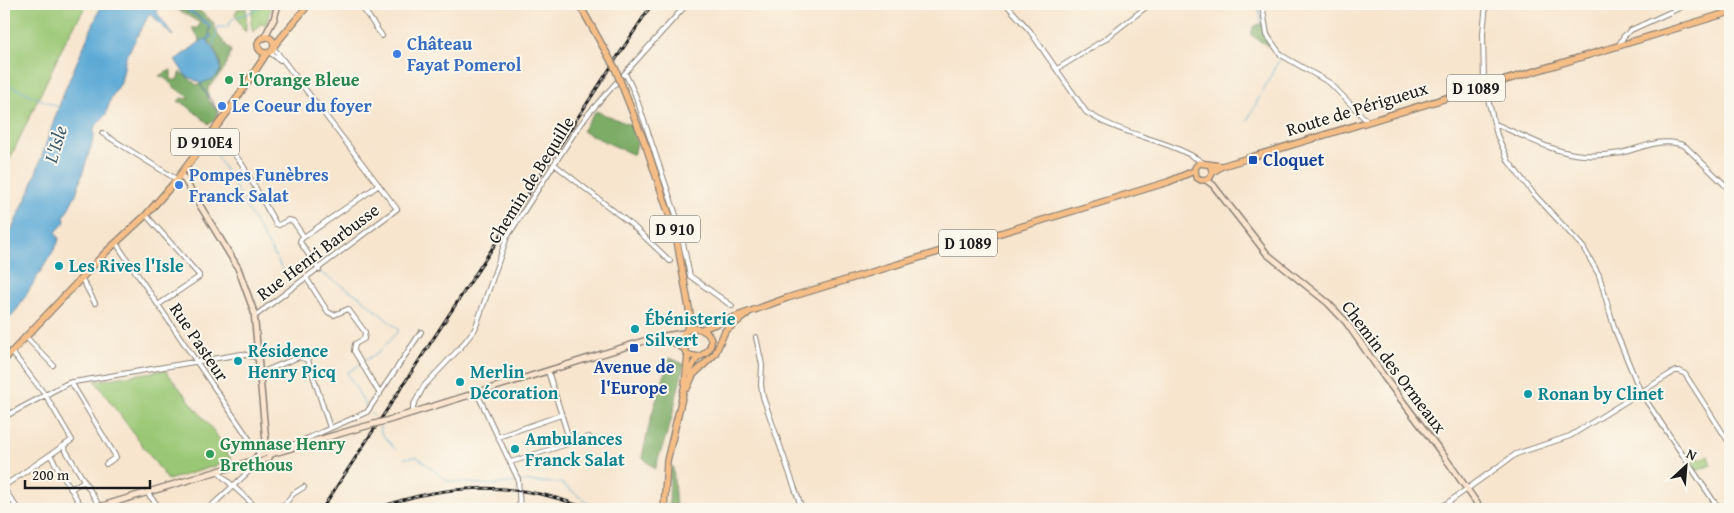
<svg xmlns="http://www.w3.org/2000/svg" width="1734" height="513" viewBox="0 0 1734 513" font-family="'Gentium Book Plus',serif">
<rect width="100%" height="100%" fill="#fbf7ec"/>
<filter id="ink" filterUnits="userSpaceOnUse"><feTurbulence type="fractalNoise" baseFrequency=".02" numOctaves="2"/><feDisplacementMap in="SourceGraphic" scale="10" xChannelSelector="R" yChannelSelector="G"/><feConvolveMatrix kernelMatrix="1 2 1 2 8 2 1 2 1" color-interpolation-filters="sRGB"/></filter>
<filter id="wash" filterUnits="userSpaceOnUse"><feTurbulence type="fractalNoise" baseFrequency=".0096" numOctaves="4" result="noise"/><feDisplacementMap in="SourceGraphic" scale="20" xChannelSelector="R" yChannelSelector="G"/><feGaussianBlur stdDeviation="1.12" result="paint"/><feColorMatrix in="noise" values="0 0 0 0 0 0 0 0 0 0 0 0 0 0 0 0 0 1.4 0 .05"/><feComposite in="paint" operator="in"/></filter>
<g filter="url(#wash)">
<rect width="100%" height="100%" fill="#f7e5ce"/>
<path fill="#9ac775" stroke="#5b7248" d="M4 4H87L66 40 4 171Z
M253 4H272L266 25 260 24 253 32 251 23Z
M246 8V31H244L235 14 238 9Z
M165 370 216 434 232 461 168 480 95 381Z
M1708 456 1711 465 1696 471 1689 459 1693 461Z"/>
<path fill="#7bac66" stroke="#4c6441" d="M168 4H196V8L213 22 218 35 231 51 224 70 208 88V100L218 112 214 121 209 124 186 105 178 101 181 98 190 99C183 91 179 92 173 86 167 81 167 78 159 76L171 70V80H177L180 72 197 85C228 74 225 69 211 43L199 41 198 36 192 28H198L200 23Z
M1262 23 1271 45 1268 46 1251 35 1253 27Z
M596 111 633 126 637 143 634 155 582 131Z
M670 358 684 364 671 421 655 469 642 457 651 417Z
M673 466 676 509H669L670 468Z"/>
<path fill="#5ba9d5" stroke="#3c6278" d="M102 4H156L157 13 173 35 172 36 150 13 126 57 121 83 111 98 106 114 94 128V137L76 194 64 217 65 222 56 232 59 239 57 245 18 308 4 325V246L30 190 64 92Z
M174 4H182L211 25 209 33 212 36 208 41C219 60 231 75 202 83L201 86 220 114 199 82 186 76 175 60 204 39 207 40 209 36V27L196 16Z"/>
<g fill="none" stroke-linecap="round" stroke-linejoin="round">
<path stroke="#5ba9d5" stroke-width="1" d="M212 49 218 27H228L232 19 256 10 265 4
M4 83 60 108
M1247 121 1280 58 1264 35 1258 4
M210 144 287 277
M320 272 360 297 399 330 380 351 363 362
M359 365 347 373 368 409
M370 412 374 416
M380 427 381 433 395 449
M404 458 417 457 447 481 489 485 516 482
M519 481 561 483 596 509"/>
</g>
</g>
<g filter="url(#ink)">
<g fill="none" stroke-linecap="round" stroke-linejoin="round">
<g stroke="#8a8075" stroke-width="6">
<path id="street" d="M360 4 382 36
M1006 4 1030 31 1086 112C1122 136 1169 139 1202 162
M1262 4 1267 35 1281 55 1330 83 1367 121
M1486 4 1483 33 1484 83 1497 135 1509 162 1533 193 1583 247 1599 275 1615 330 1641 393 1719 509
M1619 45 1624 36 1631 30 1688 4
M269 52 280 60
M1057 69 1104 40 1150 4
M625 73 635 94 679 224 690 276 732 306
M1495 124C1523 135 1553 153 1583 155 1595 156 1609 155 1621 153 1642 148 1664 136 1685 146L1730 190
M102 133 176 179
M231 150 242 164 276 224 279 225 288 220 293 221 304 237
M554 164 633 226 670 261
M146 215 199 275V277L158 305
M116 243 260 455
M319 270 300 242 301 239 379 185
M82 279 95 303
M307 279 328 312 334 315 348 309 365 332 364 339 355 344 354 351 380 394
M255 316 397 209 273 47
M25 336 53 365
M756 337 762 365 761 385 763 397 802 509
M548 371 570 442
M260 373 299 357 308 360 330 428
M71 382 116 457 106 464
M477 393 518 479 520 509
M413 412V406L424 386 460 348 475 329 507 237 573 135 589 113 687 4
M4 417 68 383 242 354 259 358
M498 437 561 415
M63 446 100 507
M279 451 367 412 421 332
M50 455 83 509
M511 462 589 437
M219 471 221 475 258 509
M4 486 72 440 46 396 11 351
M4 489 18 509
M71 489 84 481
M147 493 161 509
M208 509 258 463
M273 509 285 504 293 494 304 487
M1439 509 1516 454 1570 436 1675 371H1680L1685 374 1730 444"/>
</g>
<g stroke="#8a8075" stroke-width="8">
<path id="secondary" d="M264 38 274 19 278 4
M181 174 238 268 254 312 267 453
M1206 180 1213 185 1267 254 1328 303 1346 322 1385 378 1444 456 1481 509
M660 338 668 339 681 347
M389 420 657 337 684 333
M271 454 359 428
M92 509 255 460 256 457 267 453 271 454 269 458 260 462 255 460"/>
</g>
<g stroke="#8a8075" stroke-width="8">
<path id="primary" d="M258 45a8 8 0 1 1 16 0a8 8 0 1 1-16 0Z
M274 46 309 4
M647 149 676 235 690 314 687 330 682 336 681 344 688 355 699 357
M1210 165 1213 172 1209 179 1201 180 1196 177 1195 168 1199 163 1221 166
M1213 172 1222 166 1730 12
M702 329 787 298 1168 182 1194 171
M687 330C700 324 717 335 709 349 706 354 703 354 699 357 694 360 692 368 689 373
M4 360 106 252 146 215 174 183 229 110 267 53
M687 388 693 375 715 354 725 331 747 314
M664 509 667 461 685 385 688 355"/>
</g>
<use href="#street" stroke="#fff" stroke-width="4"/>
<use href="#secondary" stroke="#fbe5cf" stroke-width="5"/>
<use href="#primary" stroke="#f6be87" stroke-width="5.5"/>
<g stroke="#1c1c1c" stroke-width="3">
<path id="rail" d="M322 509 652 4
M376 509C442 483 521 480 587 509"/>
</g>
<use href="#rail" stroke="#fbf7ec" stroke-width="1" stroke-dasharray="4" stroke-linecap="butt"/>
<g stroke="#8a8075" stroke-width="8" stroke-linecap="butt">
<path id="secondary-bridge" d="M359 428 389 420"/>
</g>
<g stroke="#8a8075" stroke-width="8" stroke-linecap="butt">
<path id="primary-bridge" d="M579 4 615 68 647 149"/>
</g>
<use href="#secondary-bridge" stroke="#fbe5cf" stroke-width="5"/>
<use href="#primary-bridge" stroke="#f6be87" stroke-width="5.5"/>
</g>
</g>
<g fill="#3f7fe0" stroke="#fbf7ec" stroke-width="2">
<circle cx="397" cy="54" r="5"/>
<circle cx="222" cy="106" r="5"/>
<circle cx="179" cy="185" r="5"/>
</g>
<g fill="#2e9e5b" stroke="#fbf7ec" stroke-width="2">
<circle cx="229" cy="80" r="5"/>
<circle cx="210" cy="454" r="5"/>
</g>
<g fill="#1a4fb4" stroke="#fbf7ec" stroke-width="2">
<rect x="1248" y="155" width="10" height="10" rx="2.5"/>
<rect x="629" y="343" width="10" height="10" rx="2.5"/>
</g>
<g fill="#0f9aa8" stroke="#fbf7ec" stroke-width="2">
<circle cx="59" cy="266" r="5"/>
<circle cx="635" cy="329" r="5"/>
<circle cx="238" cy="361" r="5"/>
<circle cx="460" cy="382" r="5"/>
<circle cx="1528" cy="394" r="5"/>
<circle cx="515" cy="449" r="5"/>
</g>
<g text-anchor="middle" stroke-width="4" stroke-linejoin="round" paint-order="stroke">
<g fill="#fbf7ec" stroke="#5f5e5a" stroke-width="1">
<rect x="1447" y="74.5" width="58" height="27" rx="4"/>
<rect x="171" y="128.5" width="68" height="27" rx="4"/>
<rect x="650" y="215.5" width="50" height="27" rx="4"/>
<rect x="939" y="229.5" width="58" height="27" rx="4"/>
</g>
<g font-size="16" font-weight="bold" fill="#1c1c1c">
<text x="1476" y="94">D 1089</text>
<text x="205" y="148">D 910E4</text>
<text x="675" y="235">D 910</text>
<text x="968" y="249">D 1089</text>
</g>
<g font-size="18" font-weight="bold" fill="#366cbe" stroke="#fbf7ec" text-anchor="start">
<text x="407" y="50">Château<tspan x="407" dy="21">Fayat Pomerol</tspan></text>
<text x="232" y="112">Le Coeur du foyer</text>
<text x="189" y="181">Pompes Funèbres<tspan x="189" dy="21">Franck Salat</tspan></text>
</g>
<g font-size="18" font-weight="bold" fill="#27864d" stroke="#fbf7ec" text-anchor="start">
<text x="239" y="86">L'Orange Bleue</text>
<text x="220" y="450">Gymnase Henry<tspan x="220" dy="21">Brethous</tspan></text>
</g>
<g font-size="18" fill="#1c1c1c" stroke="#fbf7ec">
<text transform="translate(1357 109) rotate(-17)" y="6">Route de Périgueux</text>
<text transform="translate(531 180) rotate(-58)" y="6">Chemin de Bequille</text>
<text transform="translate(318 252) rotate(-37)" y="6">Rue Henri Barbusse</text>
<text transform="translate(199 342) rotate(56)" y="6">Rue Pasteur</text>
<text transform="translate(1394 367) rotate(53)" y="6">Chemin des Ormeaux</text>
</g>
<g font-size="18" font-weight="bold" fill="#164399" stroke="#fbf7ec" text-anchor="start">
<text x="1263" y="166">Cloquet</text>
<text x="634" y="373" text-anchor="middle">Avenue de<tspan x="634" dy="21">l'Europe</tspan></text>
</g>
<g font-size="18" font-weight="bold" fill="#0d838f" stroke="#fbf7ec" text-anchor="start">
<text x="69" y="272">Les Rives l'Isle</text>
<text x="645" y="325">Ébénisterie<tspan x="645" dy="21">Silvert</tspan></text>
<text x="248" y="357">Résidence<tspan x="248" dy="21">Henry Picq</tspan></text>
<text x="470" y="378">Merlin<tspan x="470" dy="21">Décoration</tspan></text>
<text x="1538" y="400">Ronan by Clinet</text>
<text x="525" y="445">Ambulances<tspan x="525" dy="21">Franck Salat</tspan></text>
</g>
<g font-size="19" font-style="italic" fill="#385b6f" stroke="#fbf7ec">
<text transform="translate(55 144) rotate(-73)" y="7">L'Isle</text>
</g>
</g>
<rect width="1734" height="513" fill="none" stroke="#fbf7ec" stroke-width="20"/>
<g transform="translate(1686 466) rotate(26)" stroke="#fbf7ec" stroke-width="4" paint-order="stroke">
<path d="M0-4L9 19L0 12L-9 19Z" fill="#1c1c1c"/>
<text y="-8" font-size="14" font-weight="bold" text-anchor="middle" fill="#1c1c1c">N</text>
</g>
<path d="M25 480v8h125v-8" fill="none" stroke="#1c1c1c" stroke-width="2.5"/>
<text x="32" y="480" font-size="15" fill="#1c1c1c" stroke="#fbf7ec" stroke-width="4" paint-order="stroke">200 m</text>
</svg>
